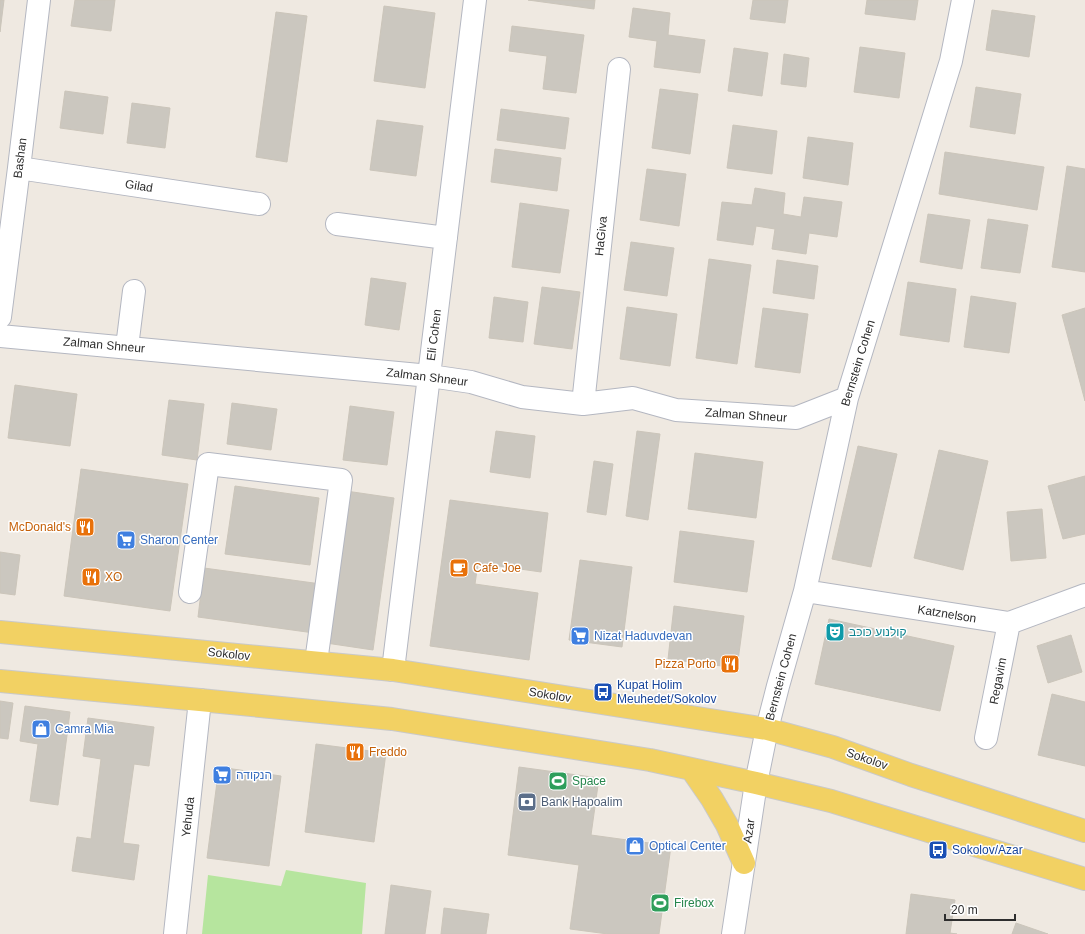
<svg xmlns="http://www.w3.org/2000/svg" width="1085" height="934" viewBox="0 0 1085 934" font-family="Helvetica,Heebo,sans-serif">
<rect width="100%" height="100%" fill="#efe9e1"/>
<path fill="#b6e59e" d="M286 870 366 883 362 934H202L208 875 281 886Z"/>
<path fill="#cbc7bf" stroke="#cbc5ba" d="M0 0H4L0 32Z
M75 0H115L111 31 71 26Z
M528 0H595L594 9Z
M753 0H788L785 23 750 19Z
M867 0H918L915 20 865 14Z
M384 6 435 13 425 88 374 81Z
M633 8 670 13 668 35 705 40 700 73 654 67 657 41 629 37Z
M992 10 1035 16 1029 57 986 50Z
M276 12 307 16 287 162 256 157Z
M512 26 584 35 576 93 543 89 547 56 509 51Z
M860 47 905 53 899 98 854 92Z
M734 48 768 53 762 96 728 91Z
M784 54 809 58 806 87 781 84Z
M976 87 1021 94 1015 134 970 127Z
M660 89 698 94 690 154 652 148Z
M65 91 108 97 103 134 60 128Z
M132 103 170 108 165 148 127 143Z
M501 109 569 118 565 149 497 140Z
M377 120 423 126 416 176 370 170Z
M733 125 777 131 772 174 727 168Z
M808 137 853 143 848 185 803 178Z
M495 149 561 158 557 191 491 182Z
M945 152 1044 167 1037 210 939 194Z
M1067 166 1085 169V272L1052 267Z
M647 169 686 174 679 226 640 220Z
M755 188 785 193 783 214 801 217 804 197 842 202 837 237 809 233 806 254 772 249 775 229 756 226 753 245 717 240 722 202 752 205Z
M520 203 569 210 560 273 512 267Z
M928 214 970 220 962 269 920 262Z
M988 219 1028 225 1020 273 981 268Z
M631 242 674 248 667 296 624 290Z
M709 259 751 265 737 364 696 358Z
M777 260 818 266 814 299 773 293Z
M371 278 406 283 399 330 365 325Z
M908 282 956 289 949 342 900 335Z
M542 287 580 292 572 349 534 344Z
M971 296 1016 303 1009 353 964 347Z
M494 297 528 302 523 342 489 338Z
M627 307 677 314 670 366 620 359Z
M763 308 808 314 800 373 755 367Z
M1085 308V401L1062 315Z
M15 385 77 394 70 446 8 438Z
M169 400 204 404 197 460 162 455Z
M232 403 277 409 271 450 227 444Z
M350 406 394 412 387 465 343 460Z
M496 431 535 436 530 478 490 472Z
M637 431 660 434 648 520 626 516Z
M858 446 897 454 871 567 832 559Z
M939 450 988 461 963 570 914 558Z
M695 453 763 462 756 518 688 509Z
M594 461 613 464 606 515 587 512Z
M81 469 188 484 170 611 64 596Z
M1085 476V534L1063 539 1048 486Z
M235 486 319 498 310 565 225 554Z
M346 491 394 498 373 650 326 643Z
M450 500 548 513 541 572 478 563 475 584 538 593 529 660 430 646Z
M1042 509 1046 558 1011 561 1007 512Z
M680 531 754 541 747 592 674 582Z
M0 552 20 555 15 595 0 593Z
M580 560 632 567 622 647 569 640Z
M204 568 321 584 314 633 198 617Z
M674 606 744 616 737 668 668 659Z
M829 619 954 646 940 711 815 684Z
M1071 635 1082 672 1048 683 1037 646Z
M1052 694 1085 702V766L1038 755Z
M0 701 13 703 8 739 0 738Z
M25 706 70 712 58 805 30 801 38 744 20 741Z
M88 718 154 727 149 766 134 764 123 843 139 845 134 880 72 871 77 837 91 839 101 759 83 756Z
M316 744 386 753 374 842 305 832Z
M219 767 281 776 269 866 207 858Z
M519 767 599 778 591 835 671 846 659 934H608L570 929 579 865 508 855Z
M391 885 431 891 425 934H385Z
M911 894 955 900 950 933 957 934H906Z
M444 908 489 914 486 934H441Z
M1016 923 1048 934H1012Z"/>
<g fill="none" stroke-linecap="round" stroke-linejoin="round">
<g stroke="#b4b7c1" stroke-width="24">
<path id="minor" d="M19 168 259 204
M337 224 446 238
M0 317 19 168 39 0
M0 336 430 376 471 382 522 397 583 404 633 398 676 410 796 418 847 398
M127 347 134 291
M583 404 619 69
M805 591 1009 623 1085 595
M190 592 208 464 341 480 316 662
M393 670 475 0
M986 738 1009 623
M175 934 200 700
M733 934 756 783 767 729 778 686 805 591 847 398 951 61 963 0"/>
</g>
<g stroke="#c9c9c9" stroke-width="24">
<path id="major" d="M0 632 393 670 767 729 833 747 911 775 1085 831
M0 681 200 700 392 719 650 760 756 783 831 801 1085 879
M692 770 712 799 727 825 744 863"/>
</g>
<use href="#minor" stroke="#fff" stroke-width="22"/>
<use href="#major" stroke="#f2d163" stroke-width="22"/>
</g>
<defs>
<g id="restaurant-square" transform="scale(1)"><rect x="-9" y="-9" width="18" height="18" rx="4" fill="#e8710a" stroke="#fff"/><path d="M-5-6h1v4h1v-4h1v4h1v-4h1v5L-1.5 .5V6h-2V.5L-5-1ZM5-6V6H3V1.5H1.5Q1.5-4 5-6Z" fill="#fff"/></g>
<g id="supermarket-square" transform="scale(1)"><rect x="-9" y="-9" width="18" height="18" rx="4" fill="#3f7fe0" stroke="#fff"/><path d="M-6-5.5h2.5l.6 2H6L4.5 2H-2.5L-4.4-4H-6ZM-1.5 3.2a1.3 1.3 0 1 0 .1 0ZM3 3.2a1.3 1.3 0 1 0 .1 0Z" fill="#fff"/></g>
<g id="cafe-square" transform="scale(1)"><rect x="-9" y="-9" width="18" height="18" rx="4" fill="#e8710a" stroke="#fff"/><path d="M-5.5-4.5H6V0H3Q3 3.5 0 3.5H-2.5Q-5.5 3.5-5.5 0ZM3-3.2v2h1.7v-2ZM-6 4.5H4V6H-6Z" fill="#fff"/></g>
<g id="theatre-square" transform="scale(1)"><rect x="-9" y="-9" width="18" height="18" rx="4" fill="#0f9aa8" stroke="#fff"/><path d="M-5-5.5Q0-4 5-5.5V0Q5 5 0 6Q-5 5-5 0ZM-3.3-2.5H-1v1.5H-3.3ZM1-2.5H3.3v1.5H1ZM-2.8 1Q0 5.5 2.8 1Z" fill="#fff"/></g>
<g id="bus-square" transform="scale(1)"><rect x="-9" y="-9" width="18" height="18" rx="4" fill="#1a4fb4" stroke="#fff"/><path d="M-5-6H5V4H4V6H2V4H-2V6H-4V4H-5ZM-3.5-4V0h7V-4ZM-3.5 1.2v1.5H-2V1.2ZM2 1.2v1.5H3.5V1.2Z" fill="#fff"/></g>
<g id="shop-square" transform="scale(1)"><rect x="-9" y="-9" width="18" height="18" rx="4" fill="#3f7fe0" stroke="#fff"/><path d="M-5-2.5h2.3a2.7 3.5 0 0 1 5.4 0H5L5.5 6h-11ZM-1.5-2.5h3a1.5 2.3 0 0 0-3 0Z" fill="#fff"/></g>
<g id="stadium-square" transform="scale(1)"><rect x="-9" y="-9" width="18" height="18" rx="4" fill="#2e9e5b" stroke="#fff"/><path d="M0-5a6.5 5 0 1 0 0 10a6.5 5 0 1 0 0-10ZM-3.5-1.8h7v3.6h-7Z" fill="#fff"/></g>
<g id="bank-square" transform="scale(1)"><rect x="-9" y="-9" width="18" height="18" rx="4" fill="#5c6f8a" stroke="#fff"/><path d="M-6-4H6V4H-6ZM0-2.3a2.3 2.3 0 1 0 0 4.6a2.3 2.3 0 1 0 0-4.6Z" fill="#fff"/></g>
</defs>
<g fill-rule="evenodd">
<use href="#restaurant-square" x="85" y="527"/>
<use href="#supermarket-square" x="126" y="540"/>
<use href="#cafe-square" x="459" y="568"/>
<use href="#restaurant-square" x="91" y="577"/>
<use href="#theatre-square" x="835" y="632"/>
<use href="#supermarket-square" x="580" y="636"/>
<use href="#restaurant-square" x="730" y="664"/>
<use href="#bus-square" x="603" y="692"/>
<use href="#shop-square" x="41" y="729"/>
<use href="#restaurant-square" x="355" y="752"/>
<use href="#supermarket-square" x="222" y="775"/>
<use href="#stadium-square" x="558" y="781"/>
<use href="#bank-square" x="527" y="802"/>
<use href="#shop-square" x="635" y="846"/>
<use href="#bus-square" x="938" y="850"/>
<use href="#stadium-square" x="660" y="903"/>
</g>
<g text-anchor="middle" stroke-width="3" stroke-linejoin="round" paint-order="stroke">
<g font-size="12" fill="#2e2e2e" stroke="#fff">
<text transform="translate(20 158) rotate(-83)" y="4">Bashan</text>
<text transform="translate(139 186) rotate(9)" y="4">Gilad</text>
<text transform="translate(601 236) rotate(-84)" y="4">HaGiva</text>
<text transform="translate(434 335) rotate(-83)" y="4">Eli Cohen</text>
<text transform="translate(104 345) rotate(5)" y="4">Zalman Shneur</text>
<text transform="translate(858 363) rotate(-73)" y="4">Bernstein Cohen</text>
<text transform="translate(427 377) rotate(7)" y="4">Zalman Shneur</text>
<text transform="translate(746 415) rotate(4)" y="4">Zalman Shneur</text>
<text transform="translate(947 614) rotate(9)" y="4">Katznelson</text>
<text transform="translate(229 654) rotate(6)" y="4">Sokolov</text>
<text transform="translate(781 677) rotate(-75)" y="4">Bernstein Cohen</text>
<text transform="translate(998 681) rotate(-79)" y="4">Regavim</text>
<text transform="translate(550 695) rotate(9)" y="4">Sokolov</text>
<text transform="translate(867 759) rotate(19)" y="4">Sokolov</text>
<text transform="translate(188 817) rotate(-84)" y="4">Yehuda</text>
<text transform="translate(749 831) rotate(-82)" y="4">Azar</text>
</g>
<g font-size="12" fill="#c56008" stroke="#fff" text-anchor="start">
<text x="71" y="531" text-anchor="end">McDonald's</text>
<text x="473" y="572">Cafe Joe</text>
<text x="105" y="581">XO</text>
<text x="716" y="668" text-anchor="end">Pizza Porto</text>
<text x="369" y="756">Freddo</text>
</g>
<g font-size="12" fill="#366cbe" stroke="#fff" text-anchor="start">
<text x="140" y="544">Sharon Center</text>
<text x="594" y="640">Nizat Haduvdevan</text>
<text x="55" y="733">Camra Mia</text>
<text x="236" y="779">הנקודה</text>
<text x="649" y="850">Optical Center</text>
</g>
<g font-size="12" fill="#0d838f" stroke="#fff" text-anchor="start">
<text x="849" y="636">קולנוע כוכב</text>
</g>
<g font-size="12" fill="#164399" stroke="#fff" text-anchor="start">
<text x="617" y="689">Kupat Holim<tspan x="617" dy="14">Meuhedet/Sokolov</tspan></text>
<text x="952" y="854">Sokolov/Azar</text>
</g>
<g font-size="12" fill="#27864d" stroke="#fff" text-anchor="start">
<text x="572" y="785">Space</text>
<text x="674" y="907">Firebox</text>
</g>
<g font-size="12" fill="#4e5e75" stroke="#fff" text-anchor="start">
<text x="541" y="806">Bank Hapoalim</text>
</g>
</g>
<path d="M945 914v6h70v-6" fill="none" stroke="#2e2e2e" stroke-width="2"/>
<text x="951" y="914" font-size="12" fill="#2e2e2e" stroke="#ffffff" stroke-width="3" paint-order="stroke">20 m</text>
</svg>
